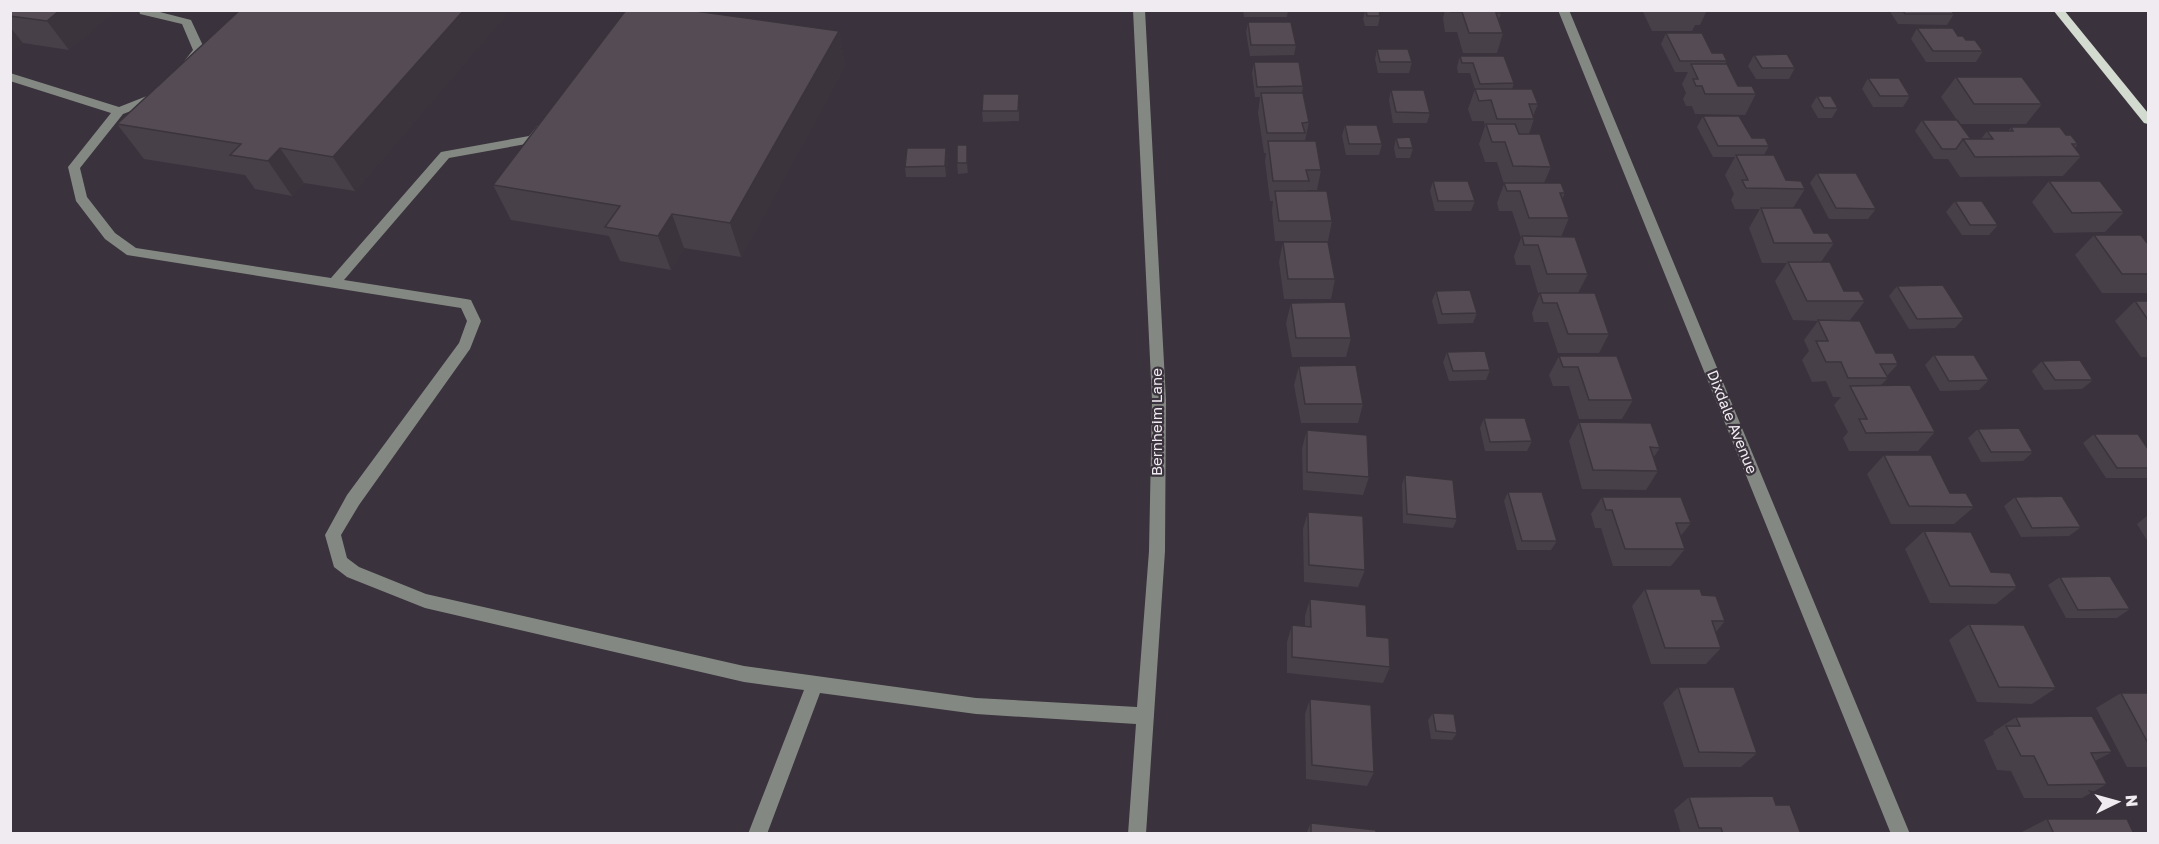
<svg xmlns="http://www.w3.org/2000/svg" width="2159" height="844" viewBox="0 0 2159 844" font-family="'Golos Text',sans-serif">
<rect width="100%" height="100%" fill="#3a323c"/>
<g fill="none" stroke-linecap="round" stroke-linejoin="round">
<path fill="#848883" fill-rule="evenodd" d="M139 10H152L191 20 205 50 192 67H184L182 64 193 50 182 24 140 14Z
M1133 10H1145L1166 400 1165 551 1146 834H1128L1136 724 976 714 820 693 767 834H748L804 690 744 682 425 608 347 577 334 567 325 535 347 495 459 343 467 321 461 308 127 255 105 239 76 201 68 167 111 113 10 81V73L119 107 152 94H160V100L123 114 80 168 87 197 115 233 136 248 331 278 441 152 529 136 538 125H546L548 128 537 142 449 158 344 280 466 299 471 300 481 321 470 349 359 505 341 535 347 558 359 567 426 594 744 666 976 698 1137 707 1149 551 1152 400Z
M1558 10H1569L1910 834H1891Z"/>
<path fill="#d3dbd0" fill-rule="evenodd" d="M2053 10H2064L2148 113V124L2144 123Z"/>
</g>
<path fill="#484049" d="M10 10H116L69 50 23 43 12 51H10Z
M240 10H502L505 16 355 191 304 183 292 196 255 189 245 175 144 159 117 124Z
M1243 10H1288L1287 17H1244Z
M1361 10H1396V12L1379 11 1380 16 1378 26H1365L1363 19 1365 11Z
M1445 10H1500L1501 13 1499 19 1503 33 1497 53H1463L1457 32H1445L1443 18Z
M1642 10H1707L1700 25H1695L1692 31H1652Z
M1889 10H1951L1954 14 1947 25 1898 24Z
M1248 22 1296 45 1294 55 1250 56 1246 32Z
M1917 28 1966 40 1983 51 1976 62H1926L1911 39Z
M839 31 845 66 741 257 684 248 671 270 620 261 609 236 511 220 493 185Z
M1666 33 1712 53 1727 61 1725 64 1738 86 1756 94 1745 115 1695 114 1692 106H1686L1683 99 1686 93 1682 84 1688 72H1675L1661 44Z
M1377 49 1412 62 1409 73H1378L1375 59Z
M1754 55 1795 68 1789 79H1756L1748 66Z
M1460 56 1514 83 1512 89 1538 104 1533 116 1534 119 1529 134 1551 167 1544 183 1565 193 1562 199 1569 218 1561 237 1588 274 1578 293 1609 334 1599 353H1558L1548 322H1534L1532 313 1540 293H1559H1538L1530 265H1516L1514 256 1521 238 1512 211H1499L1497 203 1504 184 1497 162H1485L1479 144 1485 126 1484 121H1472L1468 109 1475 89 1470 73H1458L1457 67Z
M1254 62 1303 86 1302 93 1309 122 1305 141 1321 170 1317 190H1307V191L1332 221 1328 241H1275L1272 211 1273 201H1270L1265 161 1266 153H1264L1258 113 1260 97H1255L1252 73Z
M1956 77 2042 104 2026 124H1960L1971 139H1981L1987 131H2008L2011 127 2066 135 2078 144 2075 148 2081 156 2063 176 1960 177 1948 159H1934L1915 131 1922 120H1957L1941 97Z
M1868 78 1910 96 1903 107H1873L1862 89Z
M1391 90 1430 113 1427 123H1393L1389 100Z
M1019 94V121L983 122 982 111Z
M1817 96 1838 108 1832 118H1818L1811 106Z
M1703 116 1769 146 1764 155 1786 180 1805 189 1793 208 1814 233 1834 243 1821 262 1844 291 1865 301 1850 320 1876 353 1898 364 1887 376 1888 378 1881 385 1935 432 1918 451H1849L1843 438 1848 432 1834 405 1841 397H1833L1826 381 1812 382 1802 360 1809 351 1804 340 1818 321 1793 320 1775 281 1787 263H1762L1749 228 1760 209H1735L1731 200 1734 194 1725 175 1735 157H1713L1697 127Z
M1345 125 1382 144 1379 155H1346L1342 136Z
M1396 138 1413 148 1410 158H1396L1394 148Z
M967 145 968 173 958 174 957 163Z
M946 148 948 158 946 177H906L905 167Z
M1817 173 1876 209 1868 219H1829L1810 183Z
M1433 181 1475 201 1471 211H1435L1430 191Z
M2049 181 2124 212 2105 232 2054 233 2032 202Z
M1955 201 1998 225 1989 235H1962L1946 212Z
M2094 235 2148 244V293H2102L2075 255Z
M1283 242 1335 279 1331 299H1284L1279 262Z
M1897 286 1964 318 1955 328 1909 329 1889 296Z
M1436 291 1477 313 1473 323 1438 324 1432 301Z
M2135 301H2148V357H2141L2115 321Z
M1291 303 1351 338 1346 357H1292L1286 323Z
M1447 352 1490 370 1486 380 1449 381 1443 362Z
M1934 355 1989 380 1979 390 1940 391 1925 365Z
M1559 356 1633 400 1622 419H1579L1569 386H1553L1549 375Z
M2042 361 2093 380 2082 389 2044 390 2032 371Z
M1299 366 1363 404 1358 423H1301L1294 385Z
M1484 418 1532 441 1527 451H1485L1480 428Z
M1579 422 1660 448 1653 458 1658 471 1646 490 1582 489 1569 441Z
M1978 429 2033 452 2023 461 1981 462 1968 438Z
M1307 430 1369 477 1363 495 1303 490 1302 448Z
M2094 434 2148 449V478H2106L2083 443Z
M1884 455 1950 493 1974 507 1954 524H1891L1867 474Z
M1405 475 1457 519 1453 528 1403 523 1402 485Z
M1508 492 1557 541 1551 550H1517L1504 501Z
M1602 497 1691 523 1680 537 1685 549 1671 566H1613L1601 528H1595L1591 514Z
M2015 497 2081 527 2069 536 2021 537 2004 506Z
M1308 512 1365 570 1358 587 1304 582 1303 529Z
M2148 515V542L2137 524Z
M1924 531 1991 572 2017 587 1996 604 1930 603 1905 549Z
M2060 577 2130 609 2117 618H2066L2048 585Z
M1645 589 1702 595 1725 621 1716 632 1721 648 1706 664H1651L1632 606Z
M1310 599 1367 636 1390 667 1383 683 1287 673V642L1292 625 1305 627V616Z
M1969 624 2056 688 2032 704 1977 702 1949 640Z
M1678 687 1757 753 1741 767H1684L1663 703Z
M2121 693H2148V767H2127L2096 708Z
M1310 699 1374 772 1367 786 1306 779 1305 714Z
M1433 713 1457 733 1452 740 1431 739 1428 720Z
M2016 717 2112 752 2095 761 2107 784 2082 798H2024L2011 771 1997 770 1984 740 1994 734 1993 732Z
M1689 797 1776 805 1801 834H1681L1674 810Z
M2047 819 2134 834H2023L2022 832Z
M1311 823 1376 834H1306Z"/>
<path fill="#3b343c" d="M60 10H116L69 50 47 21Z
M464 10H502L505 16 355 191 333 157Z
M10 27 23 43 12 51 10 50Z
M839 31 845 66 741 257 730 223Z
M967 145 968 155V173L967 163Z
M280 148 304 183 292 196 268 161Z
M946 148 948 158 946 177 945 166Z
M672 214 684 248 671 270 658 236Z"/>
<path fill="#544b55" stroke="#3b343c" stroke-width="1.5" d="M10 10H60L47 21 10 16Z
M240 10H464L333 157 280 148 268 161 230 155 241 144 117 124Z
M626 10H688L839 31 730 223 672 214 658 236 605 227 620 206 493 185Z
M1366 10H1379L1380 16H1367Z
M1451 10H1500L1501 13H1496L1503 33H1469L1462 12H1451Z
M1903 10H1951L1954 14H1905Z
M1248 22H1291L1296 45H1251Z
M1917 28H1953L1958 36H1963L1966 40H1975L1983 51H1933Z
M1666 33H1702L1712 53H1723L1727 61H1680Z
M1377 49H1408L1412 62H1380Z
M1787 54 1795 68H1762L1754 55Z
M1460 56H1504L1514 83 1480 84 1473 63H1462Z
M1254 62H1299L1303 86 1257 87Z
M1691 64H1727L1738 86H1752L1756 94H1705L1702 86H1696L1693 79H1698Z
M1956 77H2022L2042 104H1974Z
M1868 78H1899L1910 96H1880Z
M1475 89H1532L1538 104H1529L1534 119H1497L1491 100 1479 101Z
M1391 90H1424L1430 113 1396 112Z
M1261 93H1303L1309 122 1302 123 1305 133H1267Z
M983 94H1019L1018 111H982Z
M1817 96H1831L1838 108H1824Z
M1703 116H1739L1752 138H1765L1769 146H1718Z
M1922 120H1957L1971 139H1963L1956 149H1942Z
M1486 124H1515L1519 134H1540L1551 167 1513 166 1505 142H1492Z
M1345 125H1377L1382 144H1349Z
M2011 127H2060L2066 135H2071L2078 144H2072L2081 156 1975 157 1963 139H1993L1987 131H2013Z
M1410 137 1413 148H1399L1396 138Z
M1268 141H1316L1321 170H1306L1309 181H1273Z
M957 145H967V163H957Z
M907 148H946L945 166 905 167Z
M1736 155H1774L1786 180 1801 181 1805 189 1746 188 1742 180H1748Z
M1817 173H1856L1876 209 1836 208Z
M1433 181H1468L1475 201H1438Z
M2049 181H2100L2124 212 2072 213Z
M1504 183H1561L1565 193H1560L1569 218H1529L1520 191H1507Z
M1275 191H1327L1332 221H1279Z
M1955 201H1982L1998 225H1970Z
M1761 208H1801L1814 233H1828L1834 243H1774Z
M2094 235H2141L2148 244V274H2122Z
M1522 236 1575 237 1588 274H1547L1538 245H1524Z
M1283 242H1328L1335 279H1288Z
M1788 262H1830L1844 291H1859L1865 301H1807Z
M1943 285 1964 318 1917 319 1897 286Z
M1470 290 1477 313 1442 314 1436 291Z
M1540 293H1595L1609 334H1568L1557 303H1543Z
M2135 301H2148V320Z
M1345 302 1351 338H1296L1291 303Z
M1818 320 1860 321 1876 353H1893L1898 364H1880L1888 378H1848L1841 362H1826L1816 341H1828Z
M1485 351 1490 370 1453 371 1447 352Z
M1934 355H1974L1989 380 1949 381Z
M1559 356H1617L1633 400H1589L1578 367H1563Z
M2080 360 2093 380H2055L2042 361Z
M1356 365 1363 404H1305L1299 366Z
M1910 385 1935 432 1866 433 1859 419H1867L1850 386Z
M1484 418H1525L1532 441 1490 442Z
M1579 422 1651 423 1660 448 1650 447 1658 471 1593 470Z
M2019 428 2033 452H1991L1978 429Z
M1307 430 1367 435 1369 477 1307 472Z
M2094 434H2138L2148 449V468H2117Z
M1884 455H1931L1950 493H1966L1974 507 1909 506Z
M1405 475 1453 480 1457 519 1407 514Z
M1508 492H1542L1557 541H1522Z
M2062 496 2081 527 2032 528 2015 497Z
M1602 497H1681L1691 523H1676L1685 549H1625L1612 510H1606Z
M1308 512 1363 516 1365 570 1309 565Z
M1924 531 1971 532 1991 572 2010 573 2017 587 1950 586Z
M2110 576 2130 609 2078 610 2060 577Z
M1645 589H1700L1702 595 1716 596 1725 621H1712L1721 648H1665Z
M1310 599 1366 605 1367 636 1389 638 1390 667 1292 657V625L1311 627Z
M1969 624 2024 625 2056 688 1999 687Z
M1678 687H1734L1757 753 1699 752Z
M2121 693H2148V743Z
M1310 699 1371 705 1374 772 1312 765Z
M1433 713 1454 714 1457 733 1436 731Z
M2092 716 2112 752 2091 753 2107 784 2048 785 2034 756H2021L2006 726H2020L2016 717Z
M1773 796 1776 805H1790L1801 834H1723L1721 828H1699L1689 797Z
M2047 819H2127L2134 834H2054Z
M1311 823 1376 830V834H1311Z"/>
<g text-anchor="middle" stroke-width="4.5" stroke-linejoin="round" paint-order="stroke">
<g font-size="15" fill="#f0ebf1" stroke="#3a323c">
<text transform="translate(1157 422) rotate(-90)" y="5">Bernheim Lane</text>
<text transform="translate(1732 422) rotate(68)" y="5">Dixdale Avenue</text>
</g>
</g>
<rect width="2159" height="844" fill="none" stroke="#f0ebf1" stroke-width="24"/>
<g transform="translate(2117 802) rotate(85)" stroke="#3a323c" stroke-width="4.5" paint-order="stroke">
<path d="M0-4.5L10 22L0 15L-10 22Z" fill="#f0ebf1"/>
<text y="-9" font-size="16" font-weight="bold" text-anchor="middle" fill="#f0ebf1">N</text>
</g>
</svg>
